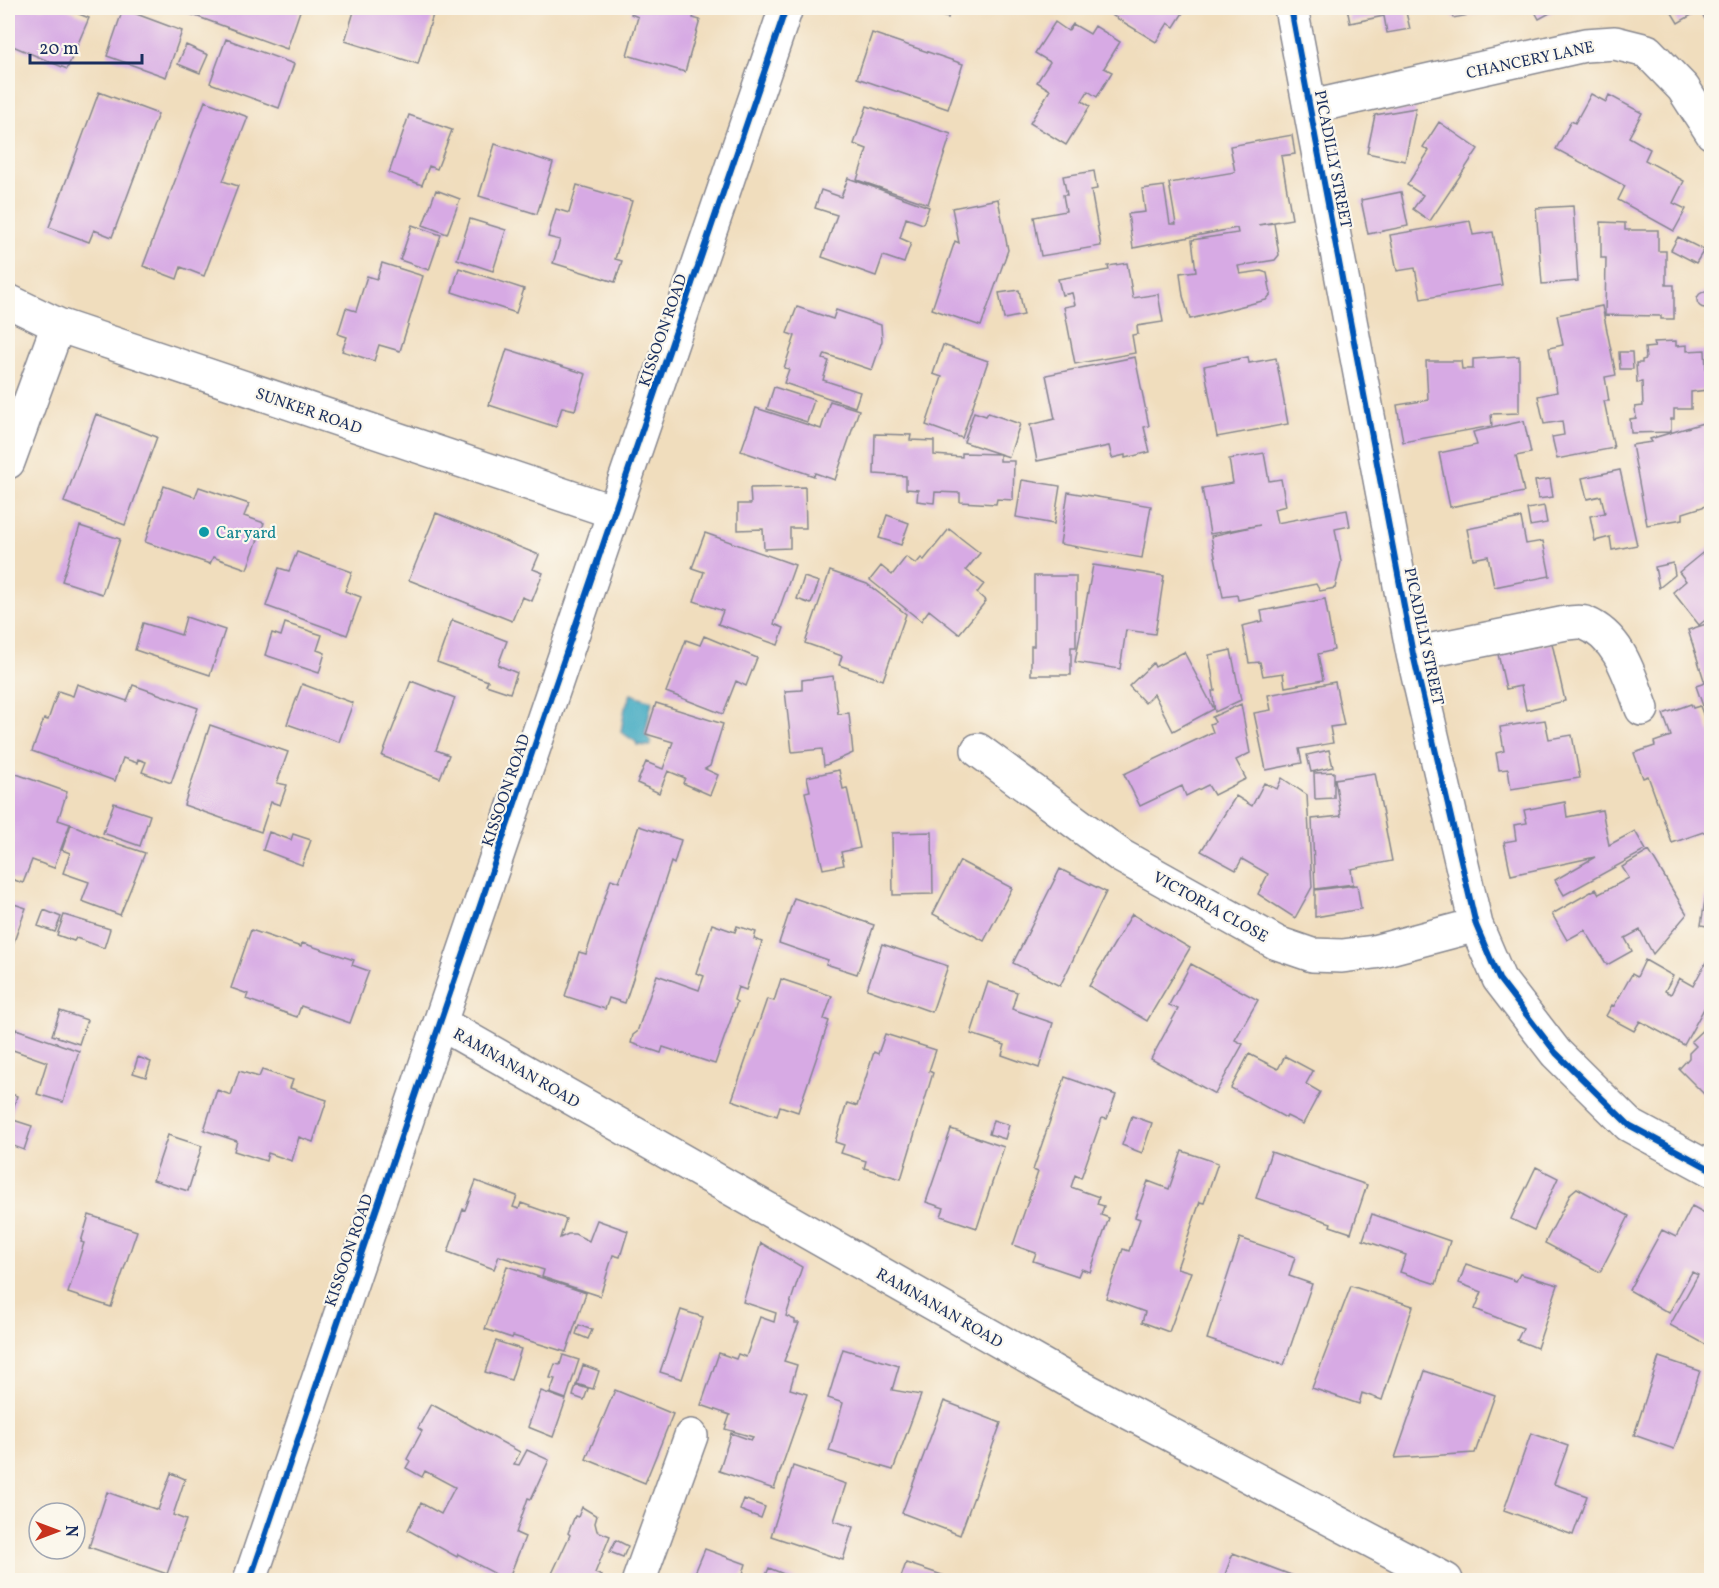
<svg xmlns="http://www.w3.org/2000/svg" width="1719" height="1588" viewBox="0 0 1719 1588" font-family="Vollkorn,serif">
<rect width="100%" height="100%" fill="#fbf7ec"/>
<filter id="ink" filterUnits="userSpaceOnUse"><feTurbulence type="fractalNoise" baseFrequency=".0167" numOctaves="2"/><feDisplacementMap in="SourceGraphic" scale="12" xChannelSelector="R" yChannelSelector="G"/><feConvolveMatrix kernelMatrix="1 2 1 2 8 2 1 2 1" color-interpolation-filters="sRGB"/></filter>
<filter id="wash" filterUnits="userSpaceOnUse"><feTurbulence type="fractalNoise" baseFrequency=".008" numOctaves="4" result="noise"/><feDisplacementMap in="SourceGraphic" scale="24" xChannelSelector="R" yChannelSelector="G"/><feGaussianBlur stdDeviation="1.35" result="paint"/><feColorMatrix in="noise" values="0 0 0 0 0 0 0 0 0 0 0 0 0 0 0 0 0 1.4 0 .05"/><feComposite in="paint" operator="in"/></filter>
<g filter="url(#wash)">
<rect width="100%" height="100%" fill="#f0ddbd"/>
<path fill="#42aac2" stroke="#2e6c90" stroke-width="1.5" d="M631 694 652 701 645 734 651 742 650 746 637 745 636 742 621 732 625 708Z"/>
<g id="blocks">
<path fill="#d7aae4" d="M8 8H64L89 18 67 69 8 44Z
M180 8H301L287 49 179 10Z
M355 8H435L418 64 345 41Z
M633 8H696L693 18 700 20 685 72 627 55 638 17 631 14Z
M917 8H951L948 18Z
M1107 8H1186L1174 27 1168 23 1156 42 1105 11Z
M1347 8H1405L1410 29 1387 33 1384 16 1350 23Z
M1451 8H1485L1486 12 1453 18Z
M1533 8H1559L1539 19Z
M1669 8H1712V18L1706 21 1700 10 1678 23Z
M123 9 182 31 166 77 107 56Z
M1055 22 1068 31 1073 24 1090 34 1095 26 1120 42 1104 68 1112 72 1097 97 1088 91 1082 101 1090 106 1066 145 1030 123 1050 90 1037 82 1050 62 1035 53Z
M872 33 963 64 948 109 857 78Z
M226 39 294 64 279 108 210 83Z
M186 45 208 55 200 73 178 64Z
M99 92 158 114 112 237 94 230 89 242 49 227Z
M1591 94 1606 102 1609 95 1642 113 1629 137 1650 149 1645 160 1684 181 1673 203 1686 209 1674 231 1618 200 1625 186 1556 149 1571 121 1575 123Z
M205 101 248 117 223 181 238 186 204 276 181 267 177 279 143 266Z
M867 106 951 134 928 204 857 180 867 149 854 144Z
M1416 108 1405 161 1367 153 1375 115Z
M409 115 452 130 437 169 429 166 422 185 389 173Z
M1439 122 1478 149 1430 221 1413 209 1423 195 1407 185 1429 151 1423 147Z
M1292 135 1295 154 1281 156 1292 219 1258 225 1274 223 1279 255 1275 260 1238 266 1240 274 1261 271 1267 273 1271 294 1266 300 1190 319 1183 296 1180 273 1196 271 1192 240 1238 233 1237 228 1133 248 1128 214 1145 212 1142 189 1164 186 1170 224H1176L1169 183 1235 172 1230 146Z
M495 144 553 163 537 214 479 196Z
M1094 171 1097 189 1091 190 1101 246 1041 256 1034 217 1066 211 1063 195H1067L1063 176Z
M848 178 929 207 923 224 906 218 900 238 911 243 904 263 883 256 876 276 822 257 837 215 815 208 821 190 841 197Z
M577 185 632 201 615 259 622 261 615 282 553 263 560 240 548 237 556 209 569 213Z
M436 190 460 199 447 234 423 225Z
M1401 192 1408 226 1368 234 1361 200Z
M998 199 1008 250 981 326 932 309 955 241 959 243 952 208Z
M1573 206 1578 281 1542 284 1536 208Z
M470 219 506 230 493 271 457 259Z
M1470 221 1473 235 1493 232 1502 285 1421 299 1415 268 1397 271 1390 235Z
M1601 222 1625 223V230H1658V251H1666V285H1674V319H1661V316L1605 315 1606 258H1601Z
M412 225 441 235 429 270 400 260Z
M1678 237 1704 250 1696 263 1671 250Z
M382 263 423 276 400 351 379 345 374 361 342 351 347 337 338 334 346 308 356 311 367 276 377 279Z
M1127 263 1133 298 1158 294 1163 322 1137 326 1138 334 1132 335 1135 353 1075 364 1064 307 1075 305 1072 293 1062 295 1058 279 1109 270 1108 266Z
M459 268 524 289 516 313 452 292Z
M1019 290 1024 315 1004 319 999 293Z
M1697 300a8 8 0 1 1 16 0a8 8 0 1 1-16 0Z
M1602 306 1616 375 1605 377 1609 401H1604L1614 448 1557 459 1552 437 1564 435 1562 421 1544 424 1538 396 1557 392 1549 348 1563 345 1557 315Z
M797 307 833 319 836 310 881 325 882 341 872 370 825 354 823 359 829 361 823 380 860 392 855 407 784 383 789 369 784 368 795 336 787 333Z
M1676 341V346L1687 345V351L1705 350 1707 390 1691 392V409H1674V419H1671V432L1631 433 1630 419 1636 418 1635 407 1643 406 1642 382 1637 383 1636 363H1642V360L1646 359 1645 348 1655 347 1654 342Z
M943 345 988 361 962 438 926 425 942 377 933 374Z
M507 349 586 374 575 410 562 407 556 427 489 405Z
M1619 352H1632L1633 369H1620Z
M1519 356V413L1491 414 1492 426 1403 442 1397 405 1428 400 1426 361H1461L1462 369H1473V359Z
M1135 357 1149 426 1144 427 1150 452 1125 458V455L1112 458 1109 446 1037 461 1030 425 1055 419 1046 375Z
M1248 357 1249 363 1276 358 1288 424 1217 437 1204 366Z
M774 387 814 400 807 422 767 409Z
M830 401 859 410 835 480 815 473 814 476 741 451 756 408 821 429Z
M974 412 986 416 988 413 1020 424 1009 457 964 442Z
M96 414 157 437 125 525 64 502Z
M1524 421 1531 453 1516 456 1524 492 1450 507 1439 453 1477 445 1473 432Z
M1703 423 1712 450V504L1683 513V519L1647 525 1632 445 1652 442 1650 439Z
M875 434 911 435 910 440 934 441V455L962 457V453L1000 454V461H1014L1013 500 997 499 996 504 960 502V493L935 492 934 503 917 501 918 490 906 489V476L874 474Z
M1264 453 1269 481 1281 479 1286 506 1274 509 1277 523 1347 510 1350 526 1335 529 1341 562 1335 588 1320 591 1316 584 1238 600 1237 595 1223 597 1211 536 1260 525 1210 534 1202 488 1233 483 1229 459Z
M1620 470 1637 545 1612 550 1610 537 1595 541 1590 516 1605 513 1601 496 1587 499 1582 478Z
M1550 479 1553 497 1538 499 1535 481Z
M1022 480 1060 486 1054 524 1016 517Z
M164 486 195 497 199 487 249 504 244 516 264 523 247 569 213 557 210 564 145 542Z
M805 487 806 528H790V548L764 549 763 529 738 530V504H751L750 488Z
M1068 492 1151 506 1142 558 1060 544Z
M1544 506 1547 523 1530 526 1527 509Z
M436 513 539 555 533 569 543 573 532 601 522 597 512 621 409 580Z
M887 515 909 523 901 545 879 538Z
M1521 518 1526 544 1543 541 1550 576 1494 587 1488 556 1473 559 1467 529Z
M80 526 120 539 102 594 62 581Z
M949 529 980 553 966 570 984 584 977 593 986 601 959 634 929 610 921 621 870 580 881 566 892 575 906 557 916 564 921 558 924 560Z
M705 533 795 565 774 624 784 628 778 645 718 624 723 611 694 601 704 572 692 568Z
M1712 545V615L1699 625 1673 592 1686 581 1679 572Z
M297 552 352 572 345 591 361 597 347 635 266 606 279 568 289 571Z
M1673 563 1675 575 1659 588 1655 567Z
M1093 565 1164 576 1155 634 1126 630 1120 669 1075 662Z
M830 571 867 584 906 614 883 680 839 665 842 656 805 643Z
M1034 576H1076V647H1071V675H1031V646H1034Z
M804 577 819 582 811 604 797 599Z
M1325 599 1334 650 1318 654 1323 680 1285 687 1283 673 1263 676 1260 662 1249 663 1242 626 1263 621 1261 611Z
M186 617 225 630 210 675 135 650 143 623 181 635Z
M452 620 507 641 498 665 517 673 510 693 486 685 488 681 437 662Z
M1712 622V703L1703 706 1696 686 1705 683 1688 630Z
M285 623 322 635 317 650 325 653 319 673 265 655 272 633 281 636Z
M704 636 757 658 746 686 736 681 723 714 666 692 686 640 700 645Z
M1552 643 1565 701 1526 710 1521 686 1506 689 1498 654Z
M1231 650 1241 700 1215 712 1212 691H1215L1209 655Z
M1184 652 1214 709 1173 731 1154 694 1145 703 1129 686 1153 663 1155 667Z
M833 676 838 714 849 713 853 753 824 766 822 749 792 752 785 691 802 690V680Z
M411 681 455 698 436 750 449 755 440 778 382 756Z
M1335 682 1344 725 1330 727 1333 743 1299 749 1302 763 1266 770 1254 713 1271 710 1268 695Z
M77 684 127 701 133 685 198 708 171 783 142 772 146 762 138 759 137 763 123 758 115 781 32 751 44 719 48 720 58 691 73 696Z
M302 684 353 703 339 742 287 724Z
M656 703 723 724 710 766 705 769 718 775 710 795 683 783 685 778 668 771 659 793 637 783 646 762 663 769 673 742 646 734Z
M1241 704 1250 753 1236 760 1246 779 1214 795 1208 785 1186 796 1182 786 1140 806 1124 774 1213 732 1210 724 1215 722 1212 717Z
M1691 704 1693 708 1700 706 1712 738V829L1672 843 1648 776 1643 778 1634 753 1655 746 1654 742 1671 736 1663 714Z
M1545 720 1549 739 1572 735 1580 778 1511 789 1508 769 1499 770 1496 753 1504 751 1500 727Z
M210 725 288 752 277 783 287 785 280 805 271 802 261 832 184 805Z
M1329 750 1333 767 1311 772 1307 755Z
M839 770 843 789 847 788 860 848 841 852 844 865 823 869 805 792 810 791 807 777Z
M8 771 67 792 58 820 70 824 54 868 32 860 23 883 8 878Z
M1334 772V798L1315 799 1314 773Z
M1375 773 1392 861 1351 869 1353 884 1315 889 1312 819 1341 816 1335 779Z
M1282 778 1307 795 1312 887 1295 918 1258 894 1268 874 1242 859 1236 870 1201 851 1236 796 1252 806 1264 783 1277 789Z
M1565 802 1567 817 1602 810 1609 845 1635 831 1646 850 1564 895 1555 880 1595 857 1511 875 1504 842 1516 840 1514 825 1527 823 1524 810Z
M114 803 150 815 140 846 103 833Z
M71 824 104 839 145 853 120 915 82 901 89 882 63 873 70 853 62 850Z
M639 826 681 840 674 864 671 862 625 1003 609 998 605 1009 565 996 579 952 586 954 611 879 619 882Z
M269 832 291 840 293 834 311 840 302 865 263 850Z
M932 832 933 894 893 895 892 833Z
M1649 851 1687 914 1653 954 1640 930 1625 938 1632 951 1607 965 1585 930 1567 940 1552 914 1596 889 1599 894 1629 878 1622 867Z
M960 861 1012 888 984 941 933 914Z
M1060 869 1106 892 1060 986 1013 963Z
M1710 870H1712V927L1701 925Z
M1357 885 1361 909 1315 917V890Z
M794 898 874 925 857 974 826 964 828 960 779 943Z
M8 902 26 908 8 958Z
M44 910 61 917 55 932 38 926Z
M1132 914 1190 948 1147 1021 1089 986Z
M64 915 110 929 104 948 76 938 74 941 57 935Z
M712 924 735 932 737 926 756 932 754 939 762 942 746 990 738 987 734 1000 737 1002 715 1064 663 1047 661 1053 631 1043 633 1035 637 1032 657 975 699 990 704 976 696 973Z
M251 930 301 947 302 943 354 960 352 965 369 971 350 1023 301 1006 297 1017 246 999 248 994 231 988Z
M882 944 948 966 932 1012 867 989Z
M1645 960 1673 976 1665 991 1671 994 1679 978 1693 986 1707 960 1712 969V994L1684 1045 1640 1021 1634 1031 1606 1016 1612 1005 1614 1006 1632 974 1637 977Z
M1191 964 1258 1000 1235 1040 1243 1044 1215 1094 1151 1059 1178 1009 1169 1005Z
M781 979 832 996 824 1019 829 1021 798 1112 780 1106 777 1116 732 1100 767 999 774 1001Z
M988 982 1017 992 1012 1009 1053 1023 1039 1068 1002 1055 1005 1045 971 1034Z
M60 1011 87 1020 79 1044 52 1035Z
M1712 1021V1102L1679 1069 1689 1058V1053L1696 1046 1691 1041Z
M16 1029 79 1051 63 1102 37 1094 47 1062 10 1049Z
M885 1034 936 1050 929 1071 933 1073 901 1179 864 1168 866 1161 841 1153 844 1145 835 1142 847 1103 857 1106 874 1052 878 1054Z
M1249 1054 1278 1069 1285 1056 1313 1071 1306 1084 1320 1092 1303 1124 1287 1116 1286 1118 1231 1088Z
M138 1057 151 1062 146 1077 133 1073Z
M262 1070 293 1080 290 1088 327 1100 313 1142 299 1137 292 1161 268 1153 266 1161 234 1151 237 1141 204 1130 217 1090 231 1095 239 1071 259 1077Z
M1065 1077 1116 1095 1107 1119 1102 1118 1081 1178 1075 1175 1071 1187 1099 1197 1097 1204 1104 1206 1101 1215 1109 1218 1090 1272 1081 1269 1078 1276 1033 1261 1036 1253 1013 1245 1038 1172 1033 1170Z
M8 1093 17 1096 10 1119 32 1126 24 1150 8 1144Z
M1132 1116 1152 1123 1142 1153 1122 1145Z
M993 1120 1009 1125 1005 1139 989 1134Z
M951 1129 1004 1147 977 1228 941 1216 944 1208 926 1202Z
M168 1135 202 1146 188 1191 153 1180Z
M1182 1151 1218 1163 1204 1203 1200 1202 1177 1268 1191 1272 1169 1332 1142 1322 1145 1312 1106 1298 1123 1249 1129 1251 1140 1219 1135 1217 1148 1181 1169 1189Z
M1271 1152 1367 1185 1351 1233 1330 1226 1331 1223 1256 1198Z
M1536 1167 1558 1178 1534 1230 1511 1219Z
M476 1181 517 1196 513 1207 519 1209 521 1203 566 1219 560 1238 568 1234H575L589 1241 597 1220 628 1231 620 1257 613 1255 600 1296 542 1277 544 1270 499 1256 494 1269 448 1252 463 1209 465 1210Z
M1577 1188 1629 1216 1600 1272 1545 1243 1571 1193Z
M1692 1206 1712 1217V1348L1670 1325 1698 1275 1692 1272 1669 1313 1629 1290 1662 1230 1676 1237Z
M1372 1214 1450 1241 1436 1284 1400 1272 1406 1255 1363 1240Z
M89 1215 137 1231 111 1307 68 1293 84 1243 81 1242Z
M1240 1238 1295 1257 1289 1276 1312 1284 1284 1365 1207 1339Z
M761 1243 802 1267 786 1316 795 1320V1323H799L784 1361 797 1365 790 1389 807 1394 774 1489 719 1471 731 1433 751 1440 753 1437 725 1429 730 1415 701 1405 719 1353 736 1359 738 1354 746 1357 760 1317 774 1322 776 1313 743 1302Z
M1466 1264 1516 1281 1520 1274 1558 1285 1537 1348 1517 1340 1523 1328 1475 1309 1482 1292 1459 1283Z
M507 1266 586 1293 566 1352 513 1336 512 1338 485 1329Z
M1351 1286 1413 1306 1382 1400 1362 1393 1359 1404 1312 1388Z
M681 1310 703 1317 682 1379 660 1372Z
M579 1325 592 1330 588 1339 576 1334Z
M496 1341 521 1349 511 1380 485 1372Z
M843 1349 899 1366 892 1390 921 1395 893 1470 829 1451 843 1403 828 1398Z
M563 1355 579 1360 566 1399 550 1393 555 1379 550 1378 555 1364 560 1365Z
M1659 1357 1700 1371 1674 1449 1634 1435Z
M583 1365 599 1371 593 1389 577 1384Z
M1425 1371 1495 1395 1475 1453 1395 1458Z
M576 1385 588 1389 584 1400 573 1396Z
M615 1390 673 1414 645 1483 586 1459Z
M541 1391 566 1400 553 1437 528 1427Z
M944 1401 1001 1423 960 1535 902 1513Z
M431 1404 520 1452 514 1464 519 1465 527 1450 549 1460 531 1499 528 1498 516 1533 525 1537 508 1580H500L493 1576 494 1573 458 1554 457 1557 408 1530 421 1503 441 1514 455 1487 425 1471 422 1477 406 1468 410 1461 407 1459 422 1431 418 1428Z
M1531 1433 1568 1446 1554 1484 1587 1496 1573 1535 1504 1510Z
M793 1466 846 1484 834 1521 853 1527 843 1560 771 1536Z
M171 1473 185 1479 173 1515 186 1520 167 1574 89 1547 107 1492 158 1510Z
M744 1499 765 1507 761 1518 740 1510Z
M582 1507 597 1516 595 1523 597 1531 610 1536 595 1573 602 1576 600 1580H549L570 1535 568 1533 575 1516 578 1517Z
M616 1540 628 1546 623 1557 610 1552Z
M705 1549 746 1564 741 1580H692Z
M1233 1553 1299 1578 1298 1580H1223Z
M906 1563 957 1580H900Z
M769 1568 798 1580H764Z"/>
</g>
</g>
<g filter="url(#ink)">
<use href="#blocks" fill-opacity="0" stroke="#86868e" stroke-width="1.5"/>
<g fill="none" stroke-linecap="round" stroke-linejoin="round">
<g stroke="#86868e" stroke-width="36">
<path id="minor" d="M1291 8 1413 654 1476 925 1499 979 1556 1053 1629 1125 1712 1170
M1311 107 1585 45 1615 43 1647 51 1683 88 1712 133
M8 301 58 325 614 512
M8 462 58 325
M1413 654 1566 623C1572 623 1580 621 1585 623 1620 637 1630 677 1642 709
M978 750 1121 856 1277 943 1312 955 1342 956 1374 952 1476 925
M440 1023 1075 1384 1446 1580
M250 1580 786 8
M639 1580 691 1436"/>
</g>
<use href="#minor" stroke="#fff" stroke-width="33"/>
<g stroke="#fbf7ec" stroke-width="10">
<path id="cycleway" d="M1291 8 1413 654 1476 925 1499 979 1556 1053 1629 1125 1712 1170
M250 1580 786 8"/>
</g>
<use href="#cycleway" stroke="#0057b8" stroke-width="6"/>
</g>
</g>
<circle fill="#0f9aa8" stroke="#fbf7ec" stroke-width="2" cx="204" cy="532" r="6"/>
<g text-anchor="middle" stroke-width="4.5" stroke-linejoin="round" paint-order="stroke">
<g font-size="16" fill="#1b2f5e" stroke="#fbf7ec">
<text transform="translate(1530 59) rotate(-12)" y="6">CHANCERY LANE</text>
<text transform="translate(1334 159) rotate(79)" y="6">PICADILLY STREET</text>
<text transform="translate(662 330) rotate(-71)" y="6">KISSOON ROAD</text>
<text transform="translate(309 410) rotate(19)" y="6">SUNKER ROAD</text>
<text transform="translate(1425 636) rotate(78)" y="6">PICADILLY STREET</text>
<text transform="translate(505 790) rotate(-71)" y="6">KISSOON ROAD</text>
<text transform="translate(1211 906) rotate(29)" y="6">VICTORIA CLOSE</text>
<text transform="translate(517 1067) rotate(30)" y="6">RAMNANAN ROAD</text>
<text transform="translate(348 1250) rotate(-71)" y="6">KISSOON ROAD</text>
<text transform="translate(940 1307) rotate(30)" y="6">RAMNANAN ROAD</text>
</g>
<g font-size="16" fill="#0d838f" stroke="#fbf7ec" text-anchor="start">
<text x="216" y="538">Car yard</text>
</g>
</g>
<rect width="1719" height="1588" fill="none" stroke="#fbf7ec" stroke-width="30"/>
<g transform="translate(57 1531) rotate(90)"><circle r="28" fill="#fbf7ec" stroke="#a1a7b3" stroke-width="1.5"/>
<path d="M0-4.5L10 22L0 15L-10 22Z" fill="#c8321e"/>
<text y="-9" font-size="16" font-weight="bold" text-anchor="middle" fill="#1b2f5e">N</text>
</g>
<path d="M30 54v9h112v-9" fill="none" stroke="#1b2f5e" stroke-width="3"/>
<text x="39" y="54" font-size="18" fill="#1b2f5e" stroke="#fbf7ec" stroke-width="4.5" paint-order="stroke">20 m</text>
</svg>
